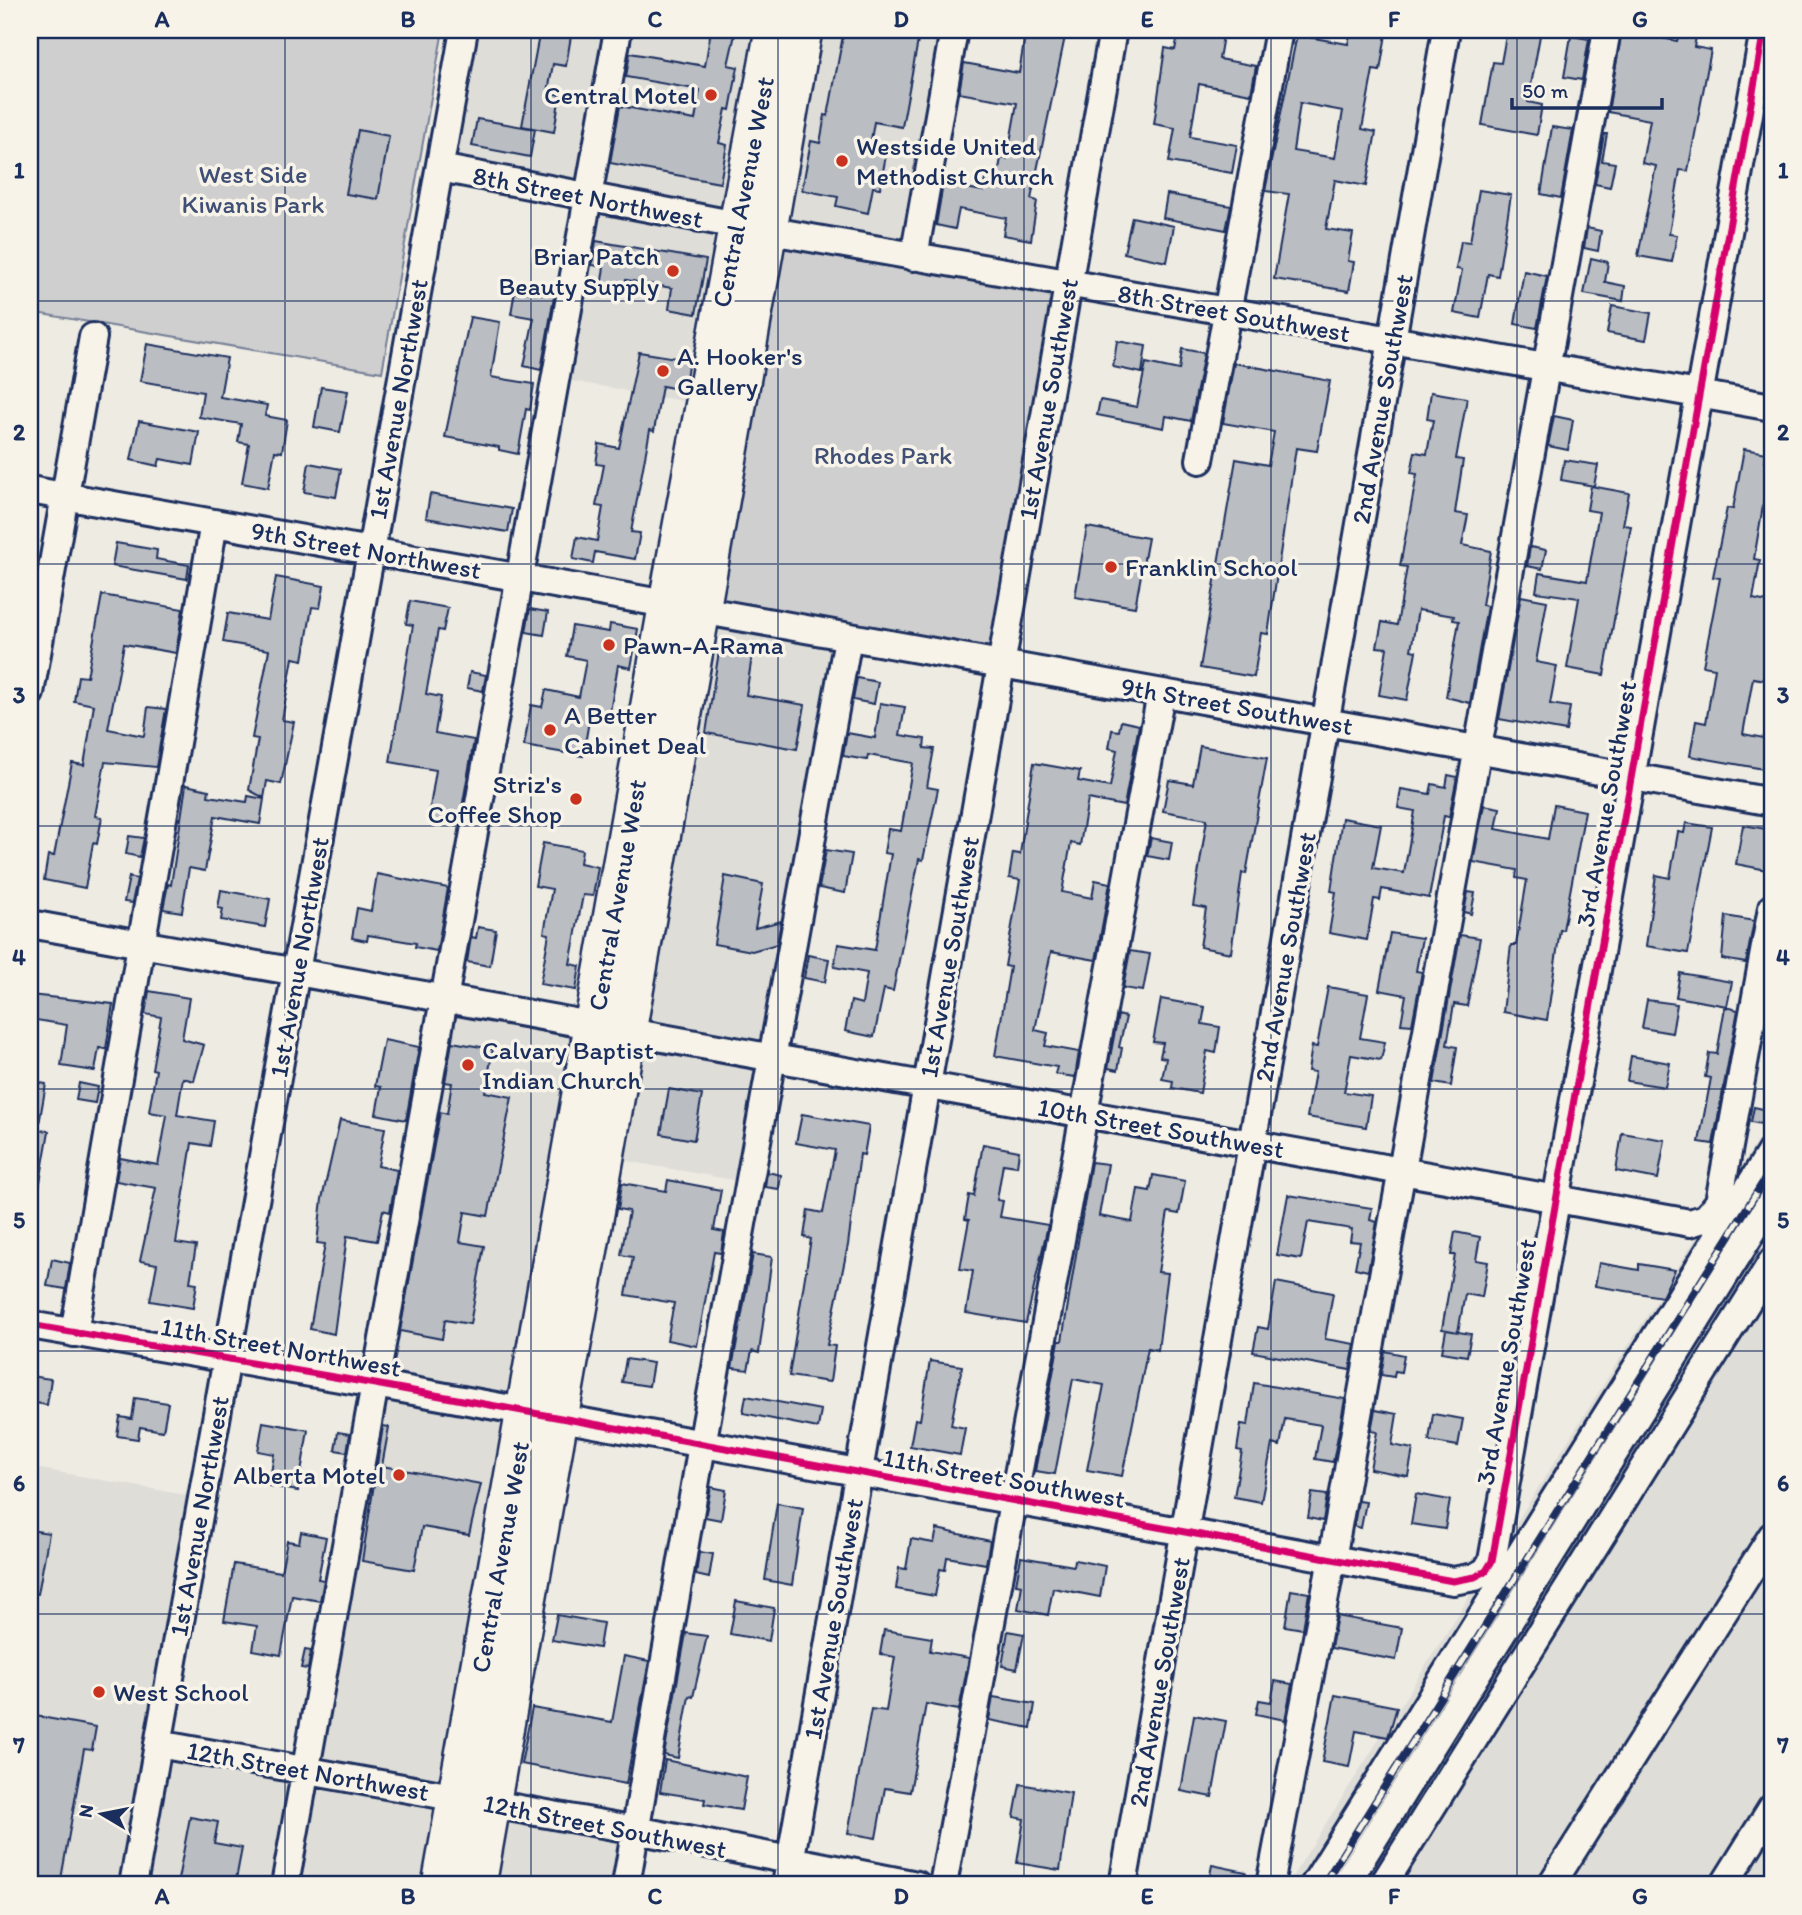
<svg xmlns="http://www.w3.org/2000/svg" width="1802" height="1915" viewBox="0 0 1802 1915" font-family="Itim,sans-serif">
<rect width="100%" height="100%" fill="#eeebe2"/>
<filter id="ink" filterUnits="userSpaceOnUse"><feTurbulence type="fractalNoise" baseFrequency=".0143" numOctaves="2"/><feDisplacementMap in="SourceGraphic" scale="14" xChannelSelector="R" yChannelSelector="G"/><feConvolveMatrix kernelMatrix="1 2 1 2 8 2 1 2 1" color-interpolation-filters="sRGB"/></filter>
<g filter="url(#ink)">
<path fill="#deddd8" d="M464 30H774L704 405 555 378 587 197 440 168Z
M803 30H954L914 257 767 229Z
M701 612 848 638 750 1183 604 1157Z
M444 1000 595 1026 441 1885H30V1467L202 1498 159 1744 305 1770Z
M1772 1118V1885H1287Z
M492 1804 636 1830 626 1885H477Z"/>
<path fill="#cfcfcf" stroke="#757f96" stroke-width="2" d="M30 30H443L382 372 30 312Z
M767 229 1069 283 1001 663 701 612Z"/>
<path fill="#babdc2" stroke="#1b2f5e" stroke-width="2" fill-rule="evenodd" d="M540 30H572L566 66 553 64 548 92 560 95 554 132 522 126Z
M711 30H736L728 65 738 67 730 110 726 109 719 143 727 145 720 183 610 163 620 106 695 120 700 90 626 77 630 53 705 66Z
M844 30H920L902 127 874 122 869 152 886 155 880 188 873 187 868 213 836 206 838 197 802 190 811 141 820 143 825 115 828 116Z
M1026 30 1066 32 1031 199 1037 201 1031 240 1003 235 1006 218 959 209 955 229 936 225 943 184 983 191 986 173 998 175 1001 158 1007 159 1017 103 959 93 964 63 1019 73Z
M1179 30H1224L1219 59 1256 66 1251 94 1199 84 1190 137 1237 145 1232 173 1169 162 1175 128 1154 124 1165 48 1175 50Z
M1351 30 1386 34 1380 71 1373 70 1362 129 1376 132 1366 186 1335 180 1326 229 1353 233 1348 261 1354 262 1349 291 1274 279 1289 194 1265 191 1297 35 1348 44ZM1300 103 1343 111 1335 158 1293 151Z
M1507 30H1541L1528 102 1542 105 1537 135 1482 125 1493 62 1501 63Z
M1622 30 1677 41 1679 34 1696 37 1694 47 1711 50 1688 171 1680 170 1669 234 1677 235 1672 262 1638 256 1656 166 1642 163 1650 120 1608 112Z
M1571 36 1589 39 1582 80 1564 77Z
M477 119 535 129 530 157 472 146Z
M1552 127 1573 130 1561 198 1541 194Z
M358 130 389 136 378 199 346 194Z
M1604 134H1607L1602 161 1615 163 1610 187 1595 184Z
M1479 190 1511 195 1498 276 1488 274 1480 318 1454 313 1462 270 1456 269 1461 241 1470 242Z
M1167 194 1231 206 1226 230 1163 218Z
M1132 217 1174 226 1167 262 1124 253Z
M1587 228 1601 231 1598 251 1584 248Z
M596 241 706 260 696 314 669 309 672 288 626 280 624 291 601 288 604 267 592 265Z
M1591 258 1608 262 1605 282 1625 286 1623 301 1584 294Z
M1524 271 1547 276 1537 328 1515 324Z
M543 283 556 286 541 370 524 366 534 318 511 314 515 290 541 294Z
M1612 306 1651 313 1646 340 1607 333Z
M470 317 500 322 491 377 534 384 530 410 526 409 518 454 499 450V447L445 437Z
M1117 341 1146 346 1142 373 1113 367Z
M147 344 227 358 220 397 267 405 265 416 287 420 282 452 275 451 268 488 242 483 249 444 238 442 241 424 199 417 203 392 140 381Z
M1182 349 1204 353 1191 421 1166 416 1164 428 1097 415 1100 400 1137 407 1146 363 1179 370Z
M639 352 689 360 684 390 662 386 654 431 650 430 631 532 640 533 635 559 595 552 593 563 573 559 577 537 597 541 603 507 596 506 604 465 596 464 599 444 619 448Z
M1234 363 1330 381 1317 451 1296 448 1268 634 1261 633 1254 677 1200 668 1236 459 1268 465 1274 432 1223 423Z
M321 387 348 391 340 432 314 427Z
M1431 392 1467 398 1456 459 1463 460 1455 513 1468 515 1462 545 1491 551 1482 605 1487 606 1470 703 1446 697 1459 621 1453 620 1454 616 1418 610 1411 650 1416 651 1407 700 1379 695 1387 648 1377 647 1382 622 1397 625 1407 567 1400 566 1417 474 1411 473 1415 452 1427 454 1433 420 1427 419Z
M1554 416 1573 420 1568 450 1548 446Z
M139 421 199 432 193 465 160 459 158 466 131 460Z
M1744 449 1767 453 1765 462 1772 463V489L1766 488 1754 559 1760 560 1753 599 1772 603V681L1753 678 1743 734 1769 739 1764 769 1690 756 1696 721 1706 723 1715 668 1703 666 1720 578 1713 577 1727 508 1733 509Z
M1564 460 1598 465 1594 486 1561 480Z
M309 463 341 469 336 497 304 492Z
M1591 486 1629 493 1623 525 1631 526 1604 675 1567 668 1579 598 1536 592 1539 573 1587 581 1599 512 1587 510Z
M430 494 512 509 508 532 426 518Z
M1087 527 1148 538 1135 607 1075 597Z
M116 543 157 550 156 559 189 565 187 579 112 566Z
M1530 547 1546 550 1542 569 1527 566Z
M276 577 324 586 320 608 312 607 303 660 293 658 282 720 294 722 281 784 267 781 264 798 249 790 258 739 252 738 269 650 223 642 228 613 268 620Z
M102 595 183 609 176 653 124 644 108 729 144 736 148 707 166 709 156 767 105 762 95 816 102 817 97 844 93 843 85 888 44 880 48 855 54 856 72 763 84 765 94 705 74 701 78 676 87 677Z
M1521 596 1547 601 1536 662 1557 666 1550 704 1570 707 1566 731 1499 719Z
M410 601 448 608 443 631 438 630 426 694 441 697 435 733 474 740 459 825 428 820 436 770 390 762 413 625 406 624Z
M530 609 548 612 544 635 526 632Z
M610 624 638 629 631 668 618 665 610 712 591 709 583 756 524 746 531 705 542 707 546 690 579 697 586 660 567 656 572 626 609 632Z
M720 645 753 650 746 695 805 705 797 749 706 733Z
M470 672 486 675 483 691 467 688Z
M857 678 878 682 874 704 853 700Z
M880 703 905 707 900 735 925 739 924 748 934 749 927 787 938 789 923 860 919 859 893 991 884 989 874 1037 845 1031 851 1001 862 1004 867 973 834 967 838 944 875 950 891 854 884 853 888 829 901 831 913 763 868 755 867 760 843 756 847 733 875 738Z
M1121 721 1139 725 1124 806 1088 799 1080 845 1071 843 1062 892 1092 898 1095 880 1110 883 1096 960 1051 952 1035 1030 1048 1033 1045 1046 1079 1052 1075 1077 1055 1074 1057 1067 995 1056 1010 967 1005 966 1020 880 1009 878 1013 853 1020 854 1034 763 1080 771 1078 781 1110 787 1117 750 1109 748 1112 730 1119 731Z
M1200 746 1267 758 1246 874 1242 873 1231 953 1200 947 1206 908 1193 906 1207 819 1163 811 1169 780 1193 784Z
M1448 775 1457 777 1449 817 1444 816 1429 898 1382 889 1380 900 1374 899 1367 940 1329 933 1336 892 1331 891 1342 818 1381 825 1373 868 1404 873 1415 811 1398 808 1401 789 1430 794 1432 784 1446 787Z
M186 785 209 790 208 796 247 802 248 796 264 799 260 824 215 816 205 871 189 868 182 912 163 909 168 884 171 885Z
M1484 805 1500 808 1496 829 1548 839 1554 805 1585 811 1563 930H1560L1547 1020 1503 1012 1511 945H1516L1527 880 1516 878 1517 870 1473 862Z
M1686 823 1712 827 1688 953 1646 946 1656 875 1670 878 1678 832 1684 833Z
M1743 825 1772 830 1767 870 1736 864Z
M129 836 144 838 140 857 126 854Z
M1151 838 1172 842 1169 860 1147 856Z
M543 843 582 850 580 863 598 867 593 896 583 895 570 964 580 966 576 990 540 984 549 934 544 933 552 889 535 886Z
M826 850 852 854 845 893 819 888Z
M377 874 448 888 437 951 415 947 416 943 368 935 367 941 352 938 357 908 371 911Z
M725 876 763 884 755 928 781 921 777 944 752 951 714 944Z
M129 877 137 879 132 903 124 902Z
M221 890 270 899 265 927 221 920 223 909 218 908Z
M1468 892 1475 893 1471 914 1464 912Z
M1726 916 1754 921 1746 963 1722 959Z
M478 927 496 930 490 966 467 962 471 937 476 938Z
M1390 933 1422 938 1416 971 1422 972 1412 1025 1401 1024 1406 995 1379 990Z
M1460 935 1480 938 1467 1006 1454 1004 1447 1045 1457 1047 1451 1086 1434 1083Z
M1130 951 1150 954 1143 991 1123 988Z
M808 955 829 959 825 982 804 978Z
M1680 973 1732 982 1727 1006 1676 997Z
M1328 987 1368 994 1360 1038 1385 1042 1381 1060 1351 1055 1344 1092 1371 1096 1366 1127 1307 1117 1315 1072 1308 1071 1312 1046 1317 1047Z
M149 991 189 998 182 1039 204 1045 194 1081 183 1078 177 1115 214 1121 210 1146 192 1143 176 1243 196 1246 190 1282 197 1283 193 1308 150 1301 157 1264 140 1261 156 1188 116 1181 120 1158 158 1165 161 1150 167 1115 149 1112 156 1070 152 1069 161 1017 145 1014Z
M30 995 113 1004 106 1049 99 1048 95 1071 61 1066 67 1025 30 1019Z
M1161 999 1205 1007 1202 1024 1220 1027 1216 1053 1207 1051 1200 1093 1172 1088 1173 1081 1162 1079 1166 1058 1160 1057 1163 1043 1153 1042Z
M1647 1000 1677 1004 1672 1033 1642 1028Z
M1725 1007 1738 1010 1713 1144 1699 1142 1711 1078 1705 1077 1709 1053 1717 1054Z
M1118 1015 1126 1017 1119 1047 1122 1048 1118 1070 1108 1068Z
M384 1040 419 1047 406 1120 376 1114 381 1087 375 1086Z
M452 1042 493 1049 485 1092 512 1097 488 1216 465 1212 460 1242 484 1246 470 1324 445 1320 442 1339 400 1331 440 1112 447 1114 452 1083 445 1082Z
M1631 1056 1670 1063 1665 1087 1627 1081Z
M30 1081 46 1084 38 1130 49 1131 38 1194 30 1193Z
M79 1083 98 1087 95 1103 76 1100Z
M669 1089 702 1095 694 1140 661 1134Z
M1754 1107 1772 1111V1126L1751 1122Z
M802 1114 869 1126 864 1155 860 1154 848 1245 827 1345 835 1346 830 1382 789 1376 811 1239 804 1237 808 1210 823 1213 835 1150 796 1143Z
M340 1120 385 1128 378 1166 397 1170 390 1212 383 1210 377 1241 347 1236 334 1334 310 1329 325 1244 317 1243 322 1199Z
M1622 1133 1665 1140 1658 1179 1616 1171Z
M983 1144 1019 1151 1017 1166 1003 1164 997 1200 1003 1201 1000 1217 1048 1225 1026 1323 966 1313 973 1271 960 1269 969 1220 965 1219 969 1195 974 1196Z
M1091 1162 1108 1164 1099 1216 1132 1222 1138 1189 1150 1191 1153 1175 1185 1181 1179 1214 1168 1212 1158 1272 1168 1273 1158 1350 1148 1348 1122 1476 1087 1470 1104 1385 1073 1379 1055 1474 1035 1471 1059 1341H1062Z
M767 1172 781 1175 779 1189 765 1187Z
M668 1180 721 1190 714 1230 724 1232 721 1253 714 1252 697 1346 667 1340 674 1303 626 1295 633 1257 621 1255 629 1211 618 1209 622 1183 666 1191Z
M1288 1195 1372 1208 1370 1220 1377 1222 1368 1271 1355 1268 1360 1242 1350 1241 1352 1229 1308 1222 1301 1259 1277 1255Z
M1455 1232 1480 1237 1476 1260 1488 1262 1482 1297 1465 1294 1458 1332 1442 1329 1455 1255H1451Z
M753 1254 772 1257 759 1353 752 1351 748 1370 732 1368Z
M52 1259 70 1263 66 1289 47 1286Z
M1599 1263 1639 1270V1264L1675 1270 1662 1297 1595 1286Z
M1276 1282 1333 1293 1325 1339 1355 1344 1350 1370 1253 1352 1258 1327 1268 1329Z
M1446 1330 1471 1334 1467 1356 1442 1352Z
M1385 1351 1404 1355 1401 1372 1395 1371 1394 1377 1381 1375Z
M626 1359 653 1363 649 1386 622 1382Z
M930 1361 962 1366 951 1425 965 1428 960 1455 910 1446 915 1419 920 1420Z
M30 1376 51 1379 47 1405 30 1402Z
M1254 1383 1345 1399 1333 1462 1315 1459 1321 1425 1285 1419 1280 1446 1272 1444 1261 1502 1234 1497 1242 1451 1237 1450 1241 1424 1248 1425Z
M746 1396 821 1410 818 1428 743 1413Z
M135 1398 168 1403 163 1431 140 1427 138 1439 117 1436 120 1417 132 1419Z
M1375 1410 1397 1414 1392 1445 1413 1449 1408 1476 1370 1469 1377 1432 1371 1431Z
M1433 1414 1463 1419 1458 1446 1429 1441Z
M263 1422 308 1430 298 1491 269 1486 274 1454 258 1451Z
M383 1426 389 1427 382 1466 481 1484 469 1535 422 1527 414 1570 362 1561Z
M338 1432 350 1434 347 1452 335 1450Z
M711 1487 726 1490 721 1520 705 1517Z
M1312 1493 1327 1495 1323 1521 1308 1518Z
M1416 1494 1450 1500 1445 1529 1411 1524Z
M1358 1501 1366 1502 1361 1528 1354 1526Z
M777 1503 803 1508 792 1585 765 1580Z
M937 1529 990 1541 986 1564 947 1557 945 1570 940 1569 935 1596 896 1589 899 1568 906 1569 911 1539 934 1543Z
M30 1530 49 1533 38 1594 30 1593Z
M301 1532 326 1537 318 1579 324 1580 320 1601 292 1596 281 1655 253 1650 257 1626 224 1621 234 1564 281 1572 287 1541 299 1543Z
M699 1552 713 1554 709 1578 696 1575Z
M1021 1557 1074 1566 1075 1560 1105 1566 1100 1597 1053 1588 1048 1615 1018 1609 1022 1585 1016 1584Z
M1291 1590 1309 1593 1303 1629 1285 1626Z
M736 1601 774 1608 769 1641 730 1634Z
M557 1615 603 1623 599 1648 552 1640Z
M1337 1616 1402 1628 1396 1660 1331 1648Z
M884 1630 932 1638 930 1651 969 1658 959 1710 926 1704 910 1792 885 1788 876 1838 848 1833 871 1709 886 1711 895 1657 880 1654Z
M1008 1631 1024 1634 1017 1669 1002 1666Z
M686 1633 707 1636 693 1697 689 1696 678 1758 664 1755Z
M305 1650 311 1651 308 1669 301 1668Z
M624 1656 649 1661 626 1784 521 1764 532 1708 612 1722Z
M1275 1681 1292 1684 1285 1720 1256 1714 1259 1700 1271 1702Z
M1335 1695 1397 1707 1388 1737 1356 1731 1349 1767 1322 1762Z
M993 1697 1035 1704 1031 1728 989 1720Z
M30 1715 96 1727 92 1750 84 1749 60 1885H30Z
M1194 1715 1226 1721 1212 1797 1181 1791Z
M665 1760 747 1777 741 1810 704 1804 705 1799 660 1792Z
M1020 1784 1071 1793 1060 1870 1017 1863 1024 1819 1014 1817Z
M190 1817 218 1822 214 1843 242 1848 235 1885H177Z
M1212 1865 1246 1872 1244 1885H1208Z"/>
<g fill="none" stroke-linecap="round" stroke-linejoin="round">
<g stroke="#1b2f5e" stroke-width="32">
<path id="minor" d="M440 168 737 225 1772 407
M914 257 954 30
M1200 460 1279 30
M30 490 1772 802
M30 693 93 337
M30 924 1690 1223 1706 1218 1719 1202 1772 908
M30 1325 375 1384 1453 1581 1475 1577 1486 1571 1492 1561 1764 30
M74 1333 214 523
M158 1744 636 1830 917 1885
M133 1885 464 30
M285 1885 618 30
M626 1885 702 1445 848 638
M786 1885 1113 30
M943 1885 1161 693
M1123 1885 1446 30
M1270 1885 1332 1559 1607 30
M1314 1885 1772 1150
M1345 1885 1772 1200
M1383 1885 1772 1262
M1551 1885 1772 1536
M1724 1885 1772 1808"/>
</g>
<g stroke="#1b2f5e" stroke-width="42">
<path id="highway" d="M441 1885 672 580 774 30
M477 1885 803 30"/>
</g>
<use href="#minor" stroke="#f7f3e8" stroke-width="26"/>
<use href="#highway" stroke="#f7f3e8" stroke-width="37"/>
<g stroke="#1b2f5e" stroke-width="8">
<path id="rail" d="M1323 1885 1772 1168"/>
</g>
<use href="#rail" stroke="#f7f3e8" stroke-width="5" stroke-dasharray="16" stroke-linecap="butt"/>
<g stroke="#f7f3e8" stroke-width="11">
<path id="cycleway" d="M30 1325 375 1384 1453 1581 1475 1577 1486 1571 1492 1561 1764 30"/>
</g>
<use href="#cycleway" stroke="#d6006c" stroke-width="7"/>
</g>
</g>
<path fill="none" stroke="#1b2f5e" stroke-width="2" stroke-opacity="0.55" d="M285 30V1885M531 30V1885M778 30V1885M1024 30V1885M1271 30V1885M1517 30V1885M30 301H1772M30 564H1772M30 826H1772M30 1089H1772M30 1351H1772M30 1614H1772"/>
<g fill="#c8321e" stroke="#f7f3e8" stroke-width="2.5">
<circle cx="711" cy="95" r="7"/>
<circle cx="842" cy="161" r="7"/>
<circle cx="673" cy="271" r="7"/>
<circle cx="663" cy="371" r="7"/>
<circle cx="1111" cy="567" r="7"/>
<circle cx="609" cy="645" r="7"/>
<circle cx="550" cy="730" r="7"/>
<circle cx="576" cy="799" r="7"/>
<circle cx="468" cy="1065" r="7"/>
<circle cx="399" cy="1475" r="7"/>
<circle cx="99" cy="1692" r="7"/>
</g>
<g text-anchor="middle" stroke-width="7" stroke-linejoin="round" paint-order="stroke">
<g font-size="26" fill="#1b2f5e" stroke="#f7f3e8" text-anchor="start">
<text x="697" y="104" text-anchor="end">Central Motel</text>
<text x="856" y="155">Westside United<tspan x="856" dy="30">Methodist Church</tspan></text>
<text x="659" y="265" text-anchor="end">Briar Patch<tspan x="659" dy="30">Beauty Supply</tspan></text>
<text x="677" y="365">A. Hooker's<tspan x="677" dy="30">Gallery</tspan></text>
<text x="1125" y="576">Franklin School</text>
<text x="623" y="654">Pawn-A-Rama</text>
<text x="564" y="724">A Better<tspan x="564" dy="30">Cabinet Deal</tspan></text>
<text x="562" y="793" text-anchor="end">Striz's<tspan x="562" dy="30">Coffee Shop</tspan></text>
<text x="482" y="1059">Calvary Baptist<tspan x="482" dy="30">Indian Church</tspan></text>
<text x="385" y="1484" text-anchor="end">Alberta Motel</text>
<text x="113" y="1701">West School</text>
</g>
<g font-size="26" fill="#3f4f75" stroke="#f7f3e8">
<text x="253" y="183">West Side<tspan x="253" dy="30">Kiwanis Park</tspan></text>
<text x="883" y="464">Rhodes Park</text>
</g>
<g font-size="26" fill="#1b2f5e" stroke="#f7f3e8">
<text transform="translate(743 192) rotate(-79)" y="9">Central Avenue West</text>
<text transform="translate(588 197) rotate(11)" y="9">8th Street Northwest</text>
<text transform="translate(1234 313) rotate(10)" y="9">8th Street Southwest</text>
<text transform="translate(398 399) rotate(-80)" y="9">1st Avenue Northwest</text>
<text transform="translate(1048 399) rotate(-80)" y="9">1st Avenue Southwest</text>
<text transform="translate(1382 399) rotate(-80)" y="9">2nd Avenue Southwest</text>
<text transform="translate(366 550) rotate(10)" y="9">9th Street Northwest</text>
<text transform="translate(1237 706) rotate(10)" y="9">9th Street Southwest</text>
<text transform="translate(1606 804) rotate(-80)" y="9">3rd Avenue Southwest</text>
<text transform="translate(617 895) rotate(-80)" y="9">Central Avenue West</text>
<text transform="translate(299 957) rotate(-80)" y="9">1st Avenue Northwest</text>
<text transform="translate(949 957) rotate(-80)" y="9">1st Avenue Southwest</text>
<text transform="translate(1285 957) rotate(-80)" y="9">2nd Avenue Southwest</text>
<text transform="translate(1161 1128) rotate(10)" y="9">10th Street Southwest</text>
<text transform="translate(281 1347) rotate(10)" y="9">11th Street Northwest</text>
<text transform="translate(1506 1362) rotate(-80)" y="9">3rd Avenue Southwest</text>
<text transform="translate(1004 1478) rotate(10)" y="9">11th Street Southwest</text>
<text transform="translate(199 1516) rotate(-80)" y="9">1st Avenue Northwest</text>
<text transform="translate(500 1557) rotate(-80)" y="9">Central Avenue West</text>
<text transform="translate(833 1619) rotate(-80)" y="9">1st Avenue Southwest</text>
<text transform="translate(1159 1682) rotate(-80)" y="9">2nd Avenue Southwest</text>
<text transform="translate(308 1771) rotate(10)" y="9">12th Street Northwest</text>
<text transform="translate(605 1826) rotate(11)" y="9">12th Street Southwest</text>
</g>
</g>
<rect width="1802" height="1915" fill="none" stroke="#f7f3e8" stroke-width="77"/>
<g transform="translate(102 1814) rotate(280)" stroke="#f7f3e8" stroke-width="5" paint-order="stroke">
<path d="M0-5L12 26L0 18L-12 26Z" fill="#1b2f5e"/>
<text y="-10" font-size="19" font-weight="bold" text-anchor="middle" fill="#1b2f5e">N</text>
</g>
<path d="M1512 98v10h150v-10" fill="none" stroke="#1b2f5e" stroke-width="3.5"/>
<text x="1522" y="98" font-size="21" fill="#1b2f5e" stroke="#f7f3e8" stroke-width="5" paint-order="stroke">50 m</text>
<rect x="38" y="38" width="1726" height="1838" fill="none" stroke="#1b2f5e" stroke-width="2.5"/>
<g font-size="23" text-anchor="middle" font-weight="bold" fill="#1b2f5e">
<text x="162" y="27">A</text>
<text x="408" y="27">B</text>
<text x="655" y="27">C</text>
<text x="901" y="27">D</text>
<text x="1147" y="27">E</text>
<text x="1394" y="27">F</text>
<text x="1640" y="27">G</text>
<text x="19" y="178">1</text>
<text x="1783" y="178">1</text>
<text x="19" y="440">2</text>
<text x="1783" y="440">2</text>
<text x="19" y="703">3</text>
<text x="1783" y="703">3</text>
<text x="19" y="965">4</text>
<text x="1783" y="965">4</text>
<text x="19" y="1228">5</text>
<text x="1783" y="1228">5</text>
<text x="19" y="1491">6</text>
<text x="1783" y="1491">6</text>
<text x="19" y="1753">7</text>
<text x="1783" y="1753">7</text>
<text x="162" y="1904">A</text>
<text x="408" y="1904">B</text>
<text x="655" y="1904">C</text>
<text x="901" y="1904">D</text>
<text x="1147" y="1904">E</text>
<text x="1394" y="1904">F</text>
<text x="1640" y="1904">G</text>
</g>
</svg>
